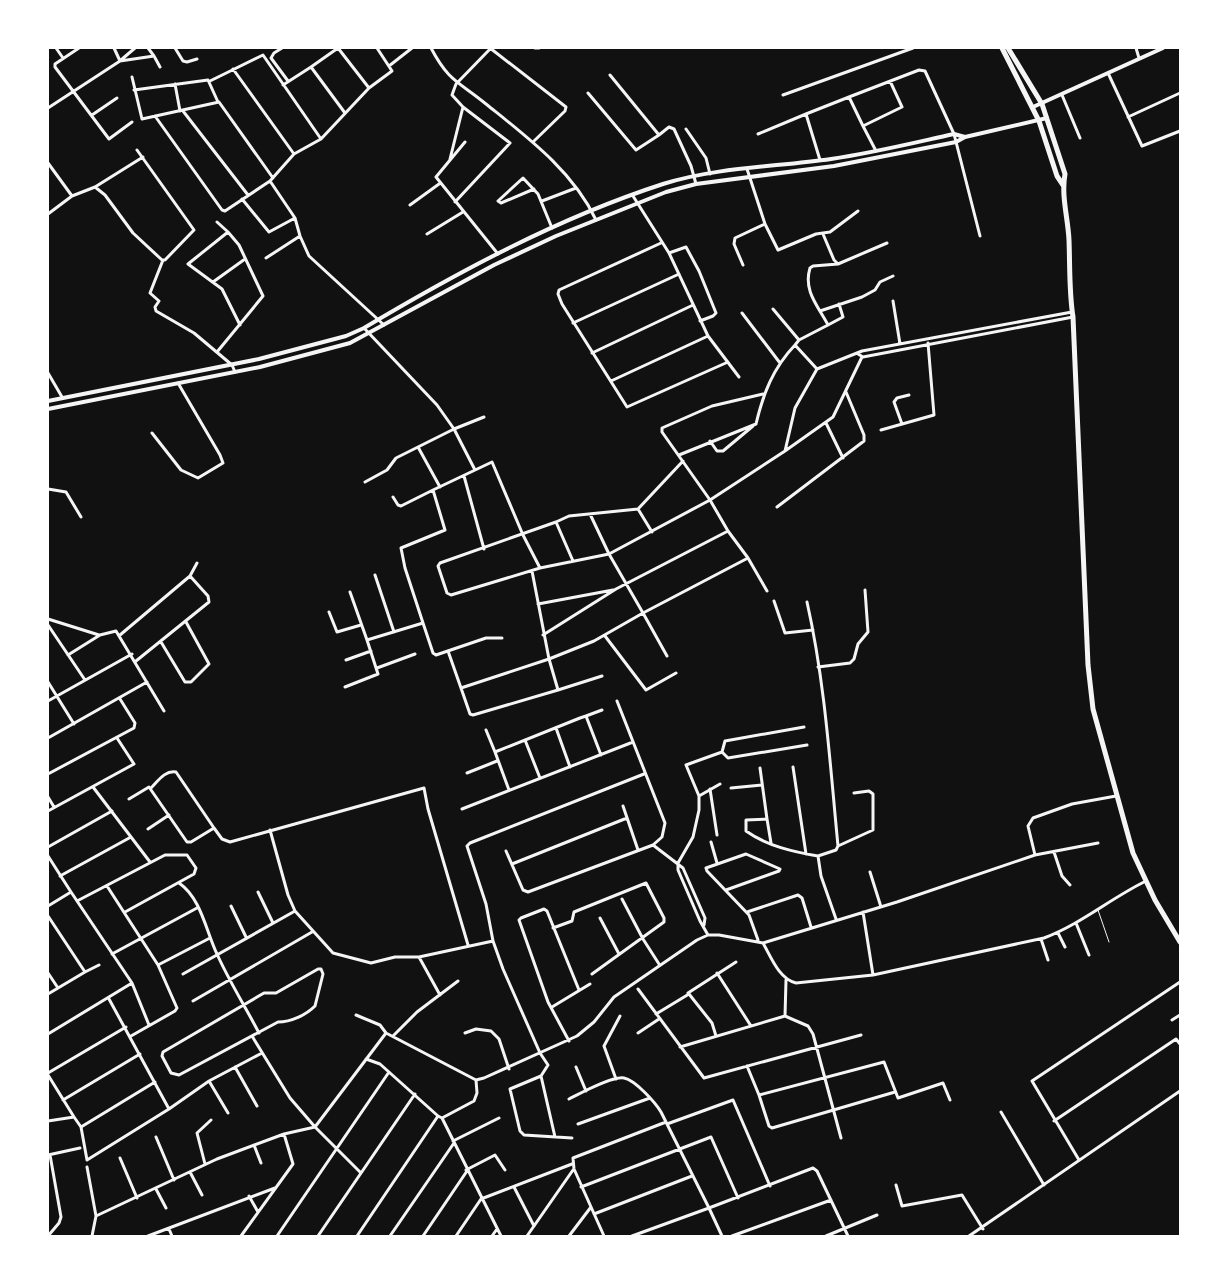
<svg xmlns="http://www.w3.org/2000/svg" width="1228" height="1284" viewBox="0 0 1228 1284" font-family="'Libre Baskerville',serif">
<rect width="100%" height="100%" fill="#111"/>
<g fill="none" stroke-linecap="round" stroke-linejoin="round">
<path stroke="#f5f5f5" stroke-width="1" d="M1098 910 1109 942"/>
<path stroke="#f5f5f5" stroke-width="3" d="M56 48 63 58
M79 48 55 64V67L109 139 132 122
M148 48 154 56
M175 48 183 61 187 62 197 59
M282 48 274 53 271 58 288 81
M431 48C449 82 458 81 486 104 527 137 573 171 596 220
M490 48 566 107 565 111 534 141
M535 48H539
M1136 48 1139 58
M121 60 135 48
M120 61 154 56 160 67
M389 66 412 48
M311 67 338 48
M233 69 294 154
M1108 73 1142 146 1180 131
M610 75 659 135 669 127 674 129 691 166 696 184
M132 77 142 119 219 102 273 178
M210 81 263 55 321 139
M175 84 180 111
M283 85 311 67 345 113
M369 88 392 71 377 48
M134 90 208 80 218 102
M588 93 636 150 659 135
M783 95 913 48
M1062 95 1080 138
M849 97 919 70 925 71 954 134 980 236
M463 107 452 95 456 84 491 48
M48 108 120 61 114 48
M183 111 248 195
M92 115 117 98
M155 116 222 210 225 211 270 181 294 154 321 139 369 88 338 48
M1128 117 1180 93
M686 129 706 158 710 174
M758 134 806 114
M465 142 436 177 498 254
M876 151 863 126 902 107 890 81
M450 159 463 107 510 143 455 202
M820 160 806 114 849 97 863 126
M48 163 72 196
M747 169 765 224 778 250 816 234 830 232 858 211
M270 181 295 218 300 236 309 256 384 325
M95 187 143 157
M633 196 669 253 708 336 739 377
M242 199 269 232 295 218
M498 201 523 178 538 194 552 228
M498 201 501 203 534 189
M542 201 576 188
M410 205 439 184
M48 214 72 196 95 187 105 195 133 233 162 260H165L194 230 137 150
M217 222 228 232 188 264 222 289 240 325
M427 234 463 212
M823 234 834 260 838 264 887 243
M661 243 559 290 558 294 562 304 627 407 728 362
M669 253 686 247 699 271 716 313 713 316 700 321
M266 258 300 236
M163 260 150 293 159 301 155 307 156 311 194 333 232 365 235 372
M743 265 734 244 735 238 765 224
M213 282 245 259
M893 301 900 344
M773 309 799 340 795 345 817 369
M820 311 862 297 875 290 880 282 893 276
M742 313 780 363
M573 323 679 274
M828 325 843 317 839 304
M364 328 437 405 454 429 484 417
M799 340 828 325C818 306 803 291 810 268L813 266 838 264
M217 352 263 296 239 245 228 232
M592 353 693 305
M858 354 863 357 1073 317
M48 373 62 397
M611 381 708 336
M826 423 843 458
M756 424C763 394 773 368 795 345
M902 424 894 402 897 398 909 395
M881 430 934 415 928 343
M152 433 181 470 198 478 223 463 220 455 178 383
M710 441 717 451H723L753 426
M418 447 440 487
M785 451 833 417 862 357
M679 455 756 424
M464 476 484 549
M365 482 387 470 396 458 454 429 475 470
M48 489 66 492 81 517
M393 497 398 505 401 506 433 490
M777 507 864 441V435L846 392
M638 509 652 532
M748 558 767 591
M573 561 556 522 569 516 638 509 683 461
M540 568 451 595 447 593 438 566 440 563 556 522
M532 571 549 659 594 641 643 613 609 554 590 514
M375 575 394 632
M350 592 367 640 423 623 405 568 401 548 445 530 433 490 492 462 523 535 540 568 609 554 710 500 662 432V428L712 406 763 394
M774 601 785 633 813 630
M807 602C825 682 830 764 838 846L836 850 818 856
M538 604 613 590
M329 612 337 632 361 625
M48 619 99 635
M423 623 433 653 436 655 486 638H502
M48 625 85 680
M120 635 190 576 197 563
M543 635 616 589 728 531 710 500 785 451 795 408 817 369 862 351 1072 312
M605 636 646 690 676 673
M161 642 185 682H191L209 664 186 622
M448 651 461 688 549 659 558 690 602 676
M68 655 100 635 116 631 164 711
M667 656 643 613 748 558 728 531
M346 660 371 651
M136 661 209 602 208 596 190 576
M818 667 850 663 854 659 858 644 868 632 865 590
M377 668 415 654
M48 682 74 724
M345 687 378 674 367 640
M461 688 470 714 473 715 558 690
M48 701 132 654
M617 701 665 823 662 837 653 845
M586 716 602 710
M804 727 725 741 722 752 728 758 807 745
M556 728 570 767
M486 730 495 752
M48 738 147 682
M525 740 540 778
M793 767 806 854
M760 768 767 819
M467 773 497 761
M48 774 134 728 135 723 120 699
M93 787 150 862
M151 788C158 781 165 770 176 772L214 828
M731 788 762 785
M710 789 717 835
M509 790 495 752 580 718 586 716 601 755
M699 796 720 784
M48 797 54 807
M129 799 149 787 187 842H191L214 828 222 839 230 842 424 788 428 809 468 945
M623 806 638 850
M462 809 633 742
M48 811 134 764 117 738
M148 829 169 815
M270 830 288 895 295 911 333 953 371 963 395 957H419L493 941
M711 842 717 863
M771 843 767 819 746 820V831C767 846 794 852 818 856L821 876 836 919
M838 846 873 830V794L869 791 854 793
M48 847 112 811
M506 851 523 890 528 892 653 845 683 868 705 918 704 925
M1054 852 1062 876 1070 885
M1035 855 1098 843
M48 856 71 892 48 906
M512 864 627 818
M870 872 881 907
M60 876 131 837
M179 883C201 898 206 931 217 954 229 981 245 1006 259 1033
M107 886 158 965 177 1008 175 1011 131 1036
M726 890 779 871 780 869 746 854 706 868 707 871 749 915 758 940
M258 892 273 923
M622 899 643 939 659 964
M77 901 165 855H187L196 868 194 874 125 912
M231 906 246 937
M747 912 798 895 802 898 811 927
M863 912 873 975
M48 916 85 972 48 994
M600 918 619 954
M1076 923 1089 955
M553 928 572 921 574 912 646 883 664 918V922L592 974
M1058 933 1065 947
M708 935 700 921 678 870V863L693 837 699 810V796L686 765 722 752
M1041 939 1048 960
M763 943 897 902 1035 855 1028 826 1033 818 1072 804 1116 796
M112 954 197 908
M419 957 440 995
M158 965 210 938
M318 969H321L323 974 315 1006C306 1015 291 1022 278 1022L179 1075 171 1073 162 1056 163 1052 264 993H276Z
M85 972 99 965
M48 973 58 988
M717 973 751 1026
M183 974 295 911
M786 980 785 1016 808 1026 813 1034 841 1138
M132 983 149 1025
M638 989 704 1078 861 1035
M688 993 736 962
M109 999 169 1109
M193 1001 312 932
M552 1007 590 984
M656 1014 689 994 712 1023 716 1036
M356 1015 380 1025 386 1033 476 1080 484 1078 577 1036 594 1022 614 997 697 940 708 935H719L763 943C771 957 779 979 796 983L873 975 1044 938C1081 924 1111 898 1146 881
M1172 1020 1180 1015
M465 1033 476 1029 491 1031 499 1039 509 1069
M638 1033 659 1019
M48 1034 132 983 71 892
M252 1036 290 1098 315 1127 361 1173
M393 1036 417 1012 458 981
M569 1041 548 1002 519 920 521 918 544 909 547 911 579 990
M680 1047 785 1016
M366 1059 380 1064 438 1116 442 1118 501 1236
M747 1066 759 1095 884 1062 898 1098 943 1083 950 1100
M235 1067 257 1106
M576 1067 586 1091
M48 1073 126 1027
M48 1075 74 1117 48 1121
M541 1076 555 1137
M616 1079 604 1046 620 1016
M209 1081 228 1113
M759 1095 769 1126 772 1128 895 1092
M569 1099C581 1093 612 1076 624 1078 635 1080 655 1102 661 1112L709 1208 632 1236
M63 1100 140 1054
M1001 1112 1044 1185
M74 1117 81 1127 87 1160 169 1109 209 1081 262 1053
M442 1118 474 1101 477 1093 476 1080
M1054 1121 1176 1039 1180 1044
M578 1124 650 1098
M667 1124 733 1100 770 1186
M81 1127 155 1082
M156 1137 174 1180
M572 1138 524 1135 520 1131 510 1089 541 1076 548 1065 540 1053 503 969 493 941 486 904 467 846 470 843 644 774
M453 1141 499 1118
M254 1145 261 1163
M48 1155 80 1148
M120 1158 137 1198
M1079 1160 1032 1081 1180 982
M205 1164 197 1133 211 1120
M87 1167 96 1216 92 1236
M466 1170 495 1155 505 1170
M190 1172 202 1195
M896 1185 902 1206 962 1195 983 1229
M514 1187 534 1226
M581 1187 711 1137 738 1198
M156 1189 166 1208
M249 1196 258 1212
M594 1214 692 1176
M96 1216 217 1159 284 1134 315 1127 386 1033
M169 1229 172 1236
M48 1236 59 1223 61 1217 50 1155
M148 1236 275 1188
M241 1236 293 1164 284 1134
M277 1236 389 1072
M318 1236 415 1094
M357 1236 438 1116
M390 1236 454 1143
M423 1236 467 1171
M456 1236 481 1199 572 1164
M492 1236 497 1229
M527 1236 573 1170
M569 1236 591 1207
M604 1236 574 1169 573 1158 666 1122
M722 1236 709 1208 813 1168 817 1171 848 1236
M732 1236 831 1200
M826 1236 877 1215
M969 1236 1180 1091"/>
<path stroke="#f5f5f5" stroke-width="4" d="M1033 107 1163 48"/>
<path stroke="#f5f5f5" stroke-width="4" d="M48 401 259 359 346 336 364 328C458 272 558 218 663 184 717 167 776 167 831 159 873 153 913 143 954 134L965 137
M48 409 260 367 350 343 494 265 556 236 666 192 696 184 834 166 956 142 965 137 1047 118"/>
<path stroke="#f5f5f5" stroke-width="5" d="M1002 48 1039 121 1057 176 1063 185
M1008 48 1042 104 1065 174C1061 196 1068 218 1069 240 1070 266 1069 292 1073 317L1088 665 1093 709 1133 853 1155 900 1180 942"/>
</g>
<rect width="1228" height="1284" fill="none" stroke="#ffffff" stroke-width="98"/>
</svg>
